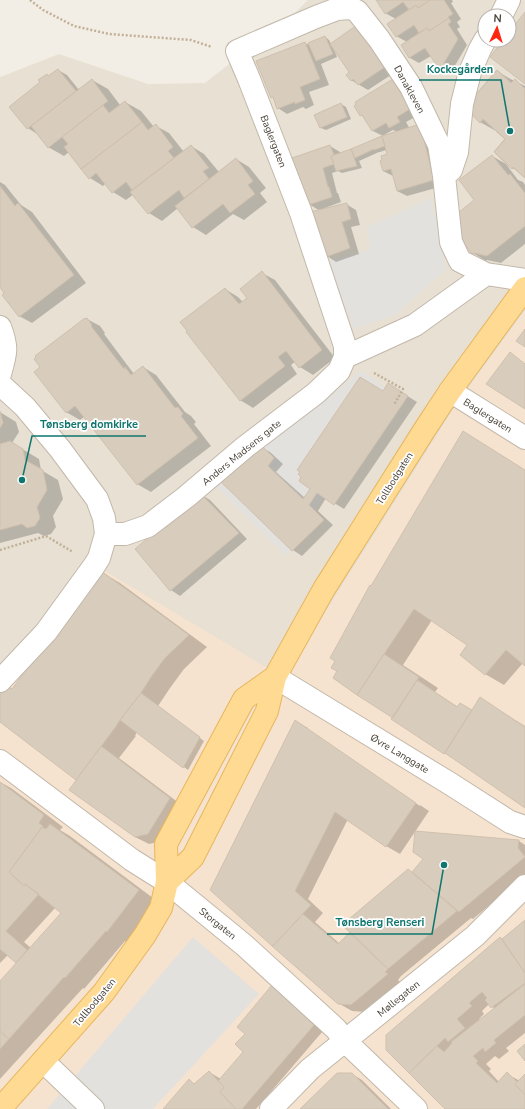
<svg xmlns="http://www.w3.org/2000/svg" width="525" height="1109" viewBox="0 0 525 1109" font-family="'Nunito Sans',sans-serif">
<rect width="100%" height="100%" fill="#f3eee5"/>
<path fill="#e7e0d3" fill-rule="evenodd" d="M308 0H525V311L457 404 284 678 0 691V77L59 54 148 84 205 83 297 11ZM485 16H509V40H485Z"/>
<path fill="#f6e3cf" d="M525 311V1109H0V691L100 568 284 678 457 404Z"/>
<path fill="#e3e1dd" d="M431 198 446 269 395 315 354 329 328 262 371 249 367 227Z
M361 371 390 391 286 556 215 485Z
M193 937 259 994 153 1109H47Z"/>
<path fill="#0003" fill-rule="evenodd" d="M379 0H452L453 2 451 3 461 19 457 22 460 27 457 29 467 45 453 69 454 71 448 75 439 70 436 63 431 56 419 63 410 58 402 45 407 42 396 36V19L385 13Z
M357 27 394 73 368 90 351 80V73L335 50H334L337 57 321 64 329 85 309 92 314 105 306 109 303 107 287 114 278 108 274 99 272 97 305 43 311 46 325 37 329 40 331 44Z
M58 70 67 75 79 90 92 80 108 89 120 105 125 102 141 111 154 127 156 126 169 133 184 152 191 146 204 154 219 172 236 159 249 167 266 188 260 193 267 202 244 220 233 214 206 235 193 227 178 208 162 221 149 213 134 194 126 200 113 192 106 183 103 186 90 178 69 152 64 156 48 147 37 134 28 128 42 82 47 75 49 77Z
M497 71 514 81H515L525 86V177L520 172 512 168 506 139 496 131 480 122Z
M393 80 402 86 419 115 406 122 410 129 420 126 443 186 407 196 397 191 393 176 383 171 388 155 386 150 380 152H379L359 161 362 168 342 173 338 171 332 173 337 193H338L341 202 325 208V209L346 204 356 210 360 225 351 227 359 254 336 262 327 256 320 211 309 204 330 146 340 152V154L383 136 373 131 365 118 361 115ZM393 130 398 132 384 135Z
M341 104 346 107 351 119 326 130 321 128 316 115Z
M492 156 506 164 518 180 523 182 525 185V244L501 263 487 260 486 261 473 253 475 200Z
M0 182 5 185 21 205 32 212 86 283 32 323 19 316 6 293 4 290 0 288Z
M262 273 275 280 335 358 313 375 300 367 296 361 291 365 297 374 253 408 240 400 225 289 238 297 243 302 248 298Z
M87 319 100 326 105 333 104 334 134 374 143 367 156 375 185 412 191 416 196 422 194 424 211 446 151 492 137 484 85 416 80 420 66 412 41 367Z
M398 390 417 402 344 509 326 498 318 511 333 525 302 556 293 550 220 480 261 447 270 452 283 464 276 472 305 498 383 392Z
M0 412 16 422 19 432 12 443 39 459 41 470 58 480 63 499 53 516 56 527 51 534 44 536 38 533 0 543Z
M525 470V665L523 663 504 685 485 674 469 645 432 620 403 665 438 688 435 692 458 707 473 711 480 699 525 726V807L458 761 444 753 393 719 394 717 345 686Z
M200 494 210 500 247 539 180 596 171 590 136 549Z
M101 572 120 583 207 647 184 669 170 688 158 706 204 741 188 770 137 732 135 736H136L119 758 183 806 162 841 149 844 135 837 78 780 0 721V694L12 690Z
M295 721 308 728V730L420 806V805L429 811 400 854 386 846 348 819 308 899 323 913 315 922 340 944 413 873 425 859 519 841 525 845V875L473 919 471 918 401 976 398 980 400 982 365 1012 352 1011 338 1003 272 945Z
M0 782 11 788 63 827 60 830 70 836 157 901 126 942 125 941 84 989 83 988 0 1079V983L17 963 8 955 0 963ZM56 907 63 913 31 948 24 942Z
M525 921V1033L506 1048 509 1051 499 1059 495 1056 486 1064 491 1069 489 1071 499 1082 507 1074 520 1081 525 1075V1109H446L387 1049 500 938 503 939ZM489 1004 495 1009 480 1020 479 1019 484 1014 482 1011Z
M282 992 323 1031 256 1109H164L189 1081 196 1084 209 1072 221 1079 245 1052Z
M352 1074 362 1080 391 1109H302Z"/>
<path fill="#d8ccbd" stroke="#d0c0ad" d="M376 0H430L418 8 416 5 409 10 403 2 385 14Z
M430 0H444L453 14 448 17 449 18 429 31 427 28 419 33 414 25 396 37 387 24 416 5 418 8Z
M525 12V84L490 57 503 40H509V32Z
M449 18 451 22 448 24 458 39 444 63 445 66 438 71 434 64 435 63 425 48 409 58 401 45 427 28 429 31Z
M357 25 385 67 358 85 353 79 351 81 346 75 349 72 330 44Z
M325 36 333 54 316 61 308 43Z
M305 42 320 79 300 87 305 100 295 104V102L277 109 273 97 271 98 256 61Z
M58 69 76 91 27 129 9 107 40 82 38 80 47 74 48 76Z
M497 70 511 83 515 79 525 89V178L513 167 512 169 494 152 505 139 483 119 480 123 468 111 467 105Z
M497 70 511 83 515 79 525 89V178L513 167 512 169 494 152 505 139 483 119 480 123 468 111 467 105Z
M92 79 108 101 48 148 31 126Z
M393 79 410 109 397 117 400 122 389 128 386 123 372 131 362 115 360 116 354 106 356 104 355 102Z
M125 101 142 122 81 169 64 147 68 144 62 137 103 105 109 113Z
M341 103 347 117 320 128 314 115Z
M142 122 148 130 156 124 173 147 168 151 174 158 132 190 126 182 112 193 96 173 89 179 81 169Z
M420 124 434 180 397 191 391 169 383 171 380 161 382 160 381 156 387 154 382 136Z
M382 136 385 146 374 150V149L355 158 351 149Z
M191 145 209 168 203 171 209 179 184 198 179 190 148 214 130 192Z
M330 145 334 155 331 156 334 164 323 168 328 187H329L332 197 308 205 292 158Z
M351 149 357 166 336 171 331 156Z
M492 155 508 175 510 174 525 193V226L487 256 474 253 472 254 460 237 458 213 474 200 459 180Z
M236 158 253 181 248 185 255 194 230 213 223 204 192 228 175 206Z
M0 186 15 206 18 203 74 275 19 317 2 295 4 293 0 287Z
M347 203 351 219 342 222 350 248 326 257 310 212Z
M262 271 322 350 299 368 286 351 278 357 285 366 240 401 186 332 187 331 180 322 225 288 239 304 247 298 240 289Z
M85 318V319L87 318 92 325 91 326 124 369 125 367 131 375 143 366 175 408 178 407 183 414 181 416 198 438 137 485 75 406 66 413 34 372 40 367 34 359 36 357 35 356Z
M525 329V347L516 341Z
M510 352 525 364V409L486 384Z
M360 377 383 391 388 383 408 396 334 505 317 493 309 505 324 520 292 551 219 480 261 445 274 458 268 466 303 499 310 489 299 481 301 477 298 474 300 472 297 470Z
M0 411 3 423 0 428Z
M463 431 525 470V666L506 650 485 675 460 655 467 645 414 609 357 695 333 678 337 671 331 668 335 661 330 658 370 585 371 586Z
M10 441 23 449 25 460 43 470 47 490 37 507 40 518 35 526 27 528 22 524 0 530V444Z
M200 493 239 533 170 591 135 549Z
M101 571 189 635 165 658 151 677 141 693 117 724V725L76 780 0 722V692L6 685 12 689 23 674 18 670Z
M384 654 419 677 393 718 357 695Z
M417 680 457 707 460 703 472 710 444 754 391 719Z
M141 693 200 737 183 768 120 720Z
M480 697 525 727V808L445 753Z
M295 720 416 803 386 847 335 812 295 891 311 905 274 945H273L272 946 210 890Z
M101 746 170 798 148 834 135 837 69 790Z
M0 782 44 815 39 823 43 826 9 872 24 886 25 884 39 894 6 931 27 950 16 963 0 949Z
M50 824 139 890 107 932 106 931 65 978 64 977 9 1039 0 1031V981L61 913 25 884 24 886 9 872 42 827 46 829Z
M415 831 519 840 518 848 525 857 459 912 412 872 423 859 413 852Z
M408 869 457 911 388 969 342 925Z
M303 914 338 944 350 932 388 969 385 972 388 974 351 1005 338 1004 272 946 273 945H274Z
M525 920V973L502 939Z
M500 937 525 973V983L491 1008 485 1000 487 998 482 992 469 1003 472 1006 457 1019 465 1028 448 1042 445 1038 409 1073 386 1050V1035Z
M525 984V1015L494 1040 496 1043 485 1052 483 1048 473 1056 478 1061 476 1063 497 1083 507 1072 517 1082 515 1084 525 1095V1109H445L409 1073 437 1046 444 1052 452 1043 451 1042Z
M272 985 314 1025 242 1109H236L220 1092 224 1087 218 1081 243 1052 235 1044 245 1034 237 1027Z
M0 1031 9 1039 0 1049Z
M525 1044V1061L517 1051Z
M209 1071 224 1087 220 1092 236 1109H163L189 1079 194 1084Z
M337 1073H352L388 1109H300Z
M525 1074V1095L515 1084Z"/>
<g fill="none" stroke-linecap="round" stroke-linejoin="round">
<g stroke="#c2b8aa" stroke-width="24">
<path id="minor" d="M501 16 509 0
M485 40 480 49 470 72 462 104 457 152 451 170 444 176 451 242 460 261 486 274
M0 327C8 348 6 353 0 374
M345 357V346L301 213 249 79 237 51 316 17 337 9 350 8 357 11 379 39 411 87 439 145 444 176
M0 384 25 407 60 449 97 499 104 518 106 534
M450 391 525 438
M275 677 449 783 510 822 525 827
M0 681 46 632 94 566 99 558 106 534H125L148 526 186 497 245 447 316 393 339 371 345 357 415 325 486 274 525 280
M0 761 132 860 167 882 244 945 336 1029 345 1041 416 1109
M43 1061 93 1109
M271 1109 310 1069 475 936 525 886"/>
</g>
<g stroke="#e7b65f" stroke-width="24">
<path id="major" d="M167 882 193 857 267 711 275 677 324 589 425 429 450 391 525 288
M0 1109 104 992 145 935 161 908 167 882 166 844 244 699 275 677"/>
</g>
<path stroke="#c1b098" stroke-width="2.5" stroke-dasharray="2 2" stroke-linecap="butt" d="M30 0 43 10 74 26 109 34 191 40 212 47
M374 373 403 389 394 405
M0 550 46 536 73 552"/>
<use href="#minor" stroke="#fff" stroke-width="22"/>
<use href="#major" stroke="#ffda92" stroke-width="22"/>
</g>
<g text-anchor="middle" stroke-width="3.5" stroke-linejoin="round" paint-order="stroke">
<g font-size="10" fill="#453e34" stroke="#fff">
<text transform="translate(410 89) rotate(61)" y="4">Danakleven</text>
<text transform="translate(274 141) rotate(69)" y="4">Baglergaten</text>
<text transform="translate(488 415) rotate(32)" y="4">Baglergaten</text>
<text transform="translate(241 452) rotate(-39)" y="4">Anders Madsens gate</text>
<text transform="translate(394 478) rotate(-58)" y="4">Tollbodgaten</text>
<text transform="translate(400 753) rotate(31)" y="4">Øvre Langgate</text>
<text transform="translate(218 923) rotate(39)" y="4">Storgaten</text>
<text transform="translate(398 998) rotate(-39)" y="4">Møllegaten</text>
<text transform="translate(94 1002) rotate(-50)" y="4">Tollbodgaten</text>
</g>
</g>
<path fill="none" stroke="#0f766e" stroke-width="1.5" d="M510 131L501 80H419M22 480L32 436H146M444 865L432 934H327"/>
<g fill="#0f766e" stroke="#fff" stroke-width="1.5">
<circle cx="510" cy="131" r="4"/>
<circle cx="22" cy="480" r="4"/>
<circle cx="444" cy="865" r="4"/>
</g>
<g font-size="11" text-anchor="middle" font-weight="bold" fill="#0f766e" stroke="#fff" stroke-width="3.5" stroke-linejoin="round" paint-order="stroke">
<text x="460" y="73">Kockegården</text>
<text x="89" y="428">Tønsberg domkirke</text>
<text x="380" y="926">Tønsberg Renseri</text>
</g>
<g transform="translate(497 28) rotate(4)"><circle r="19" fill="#ffffff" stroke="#b5b2ae"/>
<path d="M0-3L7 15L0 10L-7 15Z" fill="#ff2610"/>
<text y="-6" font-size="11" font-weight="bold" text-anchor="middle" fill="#453e34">N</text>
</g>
</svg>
